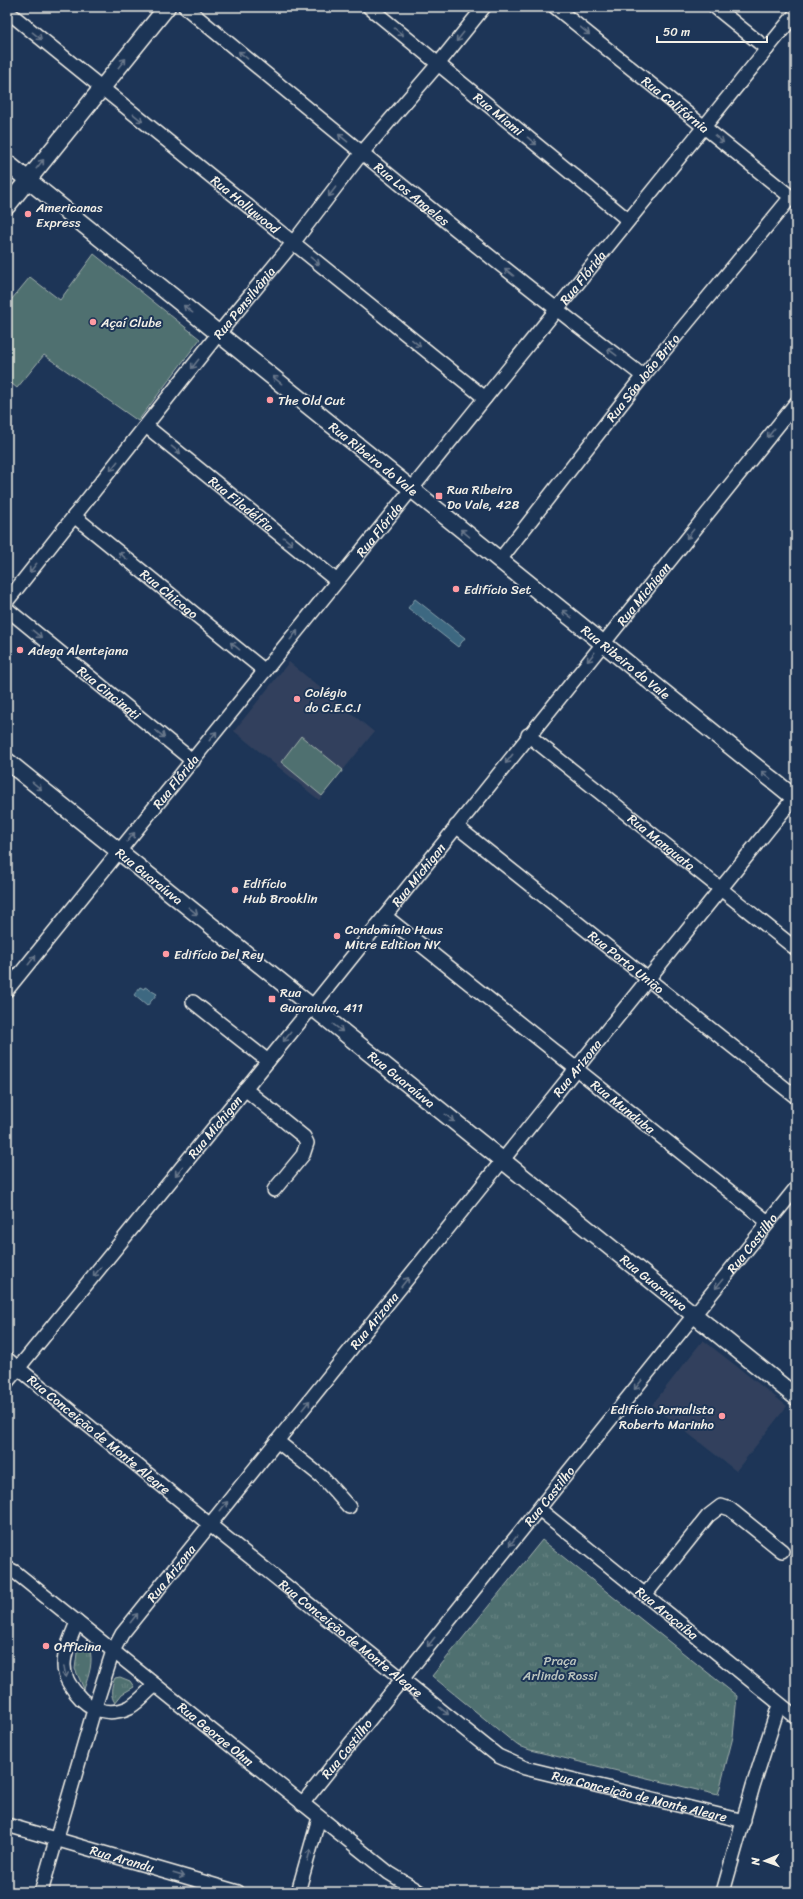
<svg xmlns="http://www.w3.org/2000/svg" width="803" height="1899" viewBox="0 0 803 1899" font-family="Sriracha,sans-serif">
<defs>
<pattern id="grass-tufts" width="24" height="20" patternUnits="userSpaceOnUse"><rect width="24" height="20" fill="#507070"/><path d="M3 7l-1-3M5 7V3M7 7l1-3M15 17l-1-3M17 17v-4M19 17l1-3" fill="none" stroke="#6a8584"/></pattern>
</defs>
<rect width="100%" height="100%" fill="#1d3557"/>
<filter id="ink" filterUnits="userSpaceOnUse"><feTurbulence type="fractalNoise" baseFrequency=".025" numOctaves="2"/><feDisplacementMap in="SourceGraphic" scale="8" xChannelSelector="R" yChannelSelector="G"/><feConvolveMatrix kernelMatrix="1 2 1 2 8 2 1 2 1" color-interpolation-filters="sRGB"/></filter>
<g filter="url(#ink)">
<path fill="#31415d" d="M289 662 374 732 319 800 234 731Z
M703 1340 787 1406 736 1471 652 1405Z"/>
<path fill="url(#grass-tufts)" stroke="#a2b0ac" d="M542 1540 737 1696 733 1737 718 1795 530 1750 517 1745 432 1676Z
M81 1644 89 1647C94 1661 89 1675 84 1689L75 1669 78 1645Z
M120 1677 130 1681 134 1687 122 1694 115 1703C110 1696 111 1686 115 1678Z"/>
<path fill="#507070" stroke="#a2b0ac" d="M94 254 200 339 138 421 44 355 17 388 7 380V305L30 277 60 300Z
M301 736 343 770 322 796 281 762Z"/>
<path fill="#3c6881" stroke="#869faa" d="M415 599 465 638 458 647 408 608Z
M140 987 144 989 145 987 157 994 147 1006 134 995Z"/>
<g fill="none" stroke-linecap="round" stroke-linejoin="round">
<g stroke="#f4f1e8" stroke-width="16">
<g id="minor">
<path id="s1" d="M185 7C336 132 487 257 643 376"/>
<path id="s2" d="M369 7 628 220"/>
<path id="s3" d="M555 7 796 201"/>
<path d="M715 7 767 49"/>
<path id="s4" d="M7 11 485 398"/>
<path id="s5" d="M146 426 337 581"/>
<path id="s6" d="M74 516 265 671"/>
<path id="s7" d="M499 561 643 376 791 197"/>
<path id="s8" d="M7 601 219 333 293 243 361 154 439 63 484 7"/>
<path id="s9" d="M7 609 193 761"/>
<path id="s10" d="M528 735 796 949"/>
<path id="s11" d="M456 826 796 1097"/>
<path id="s12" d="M385 916 768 1222"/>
<path id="s13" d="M7 990 796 13"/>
<path d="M193 1002 268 1061"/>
<path d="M245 1089 304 1137 307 1143 303 1155 274 1190"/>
<path id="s14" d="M7 1359 209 1524 498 1756 525 1768 744 1821"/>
<path id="s15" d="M7 1382 312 1007 796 403"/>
<path d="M277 1441 322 1477 349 1507"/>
<path id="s16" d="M539 1509 796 1717"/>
<path id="s17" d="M7 1568 15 1572 389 1873 420 1892"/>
<path d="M645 1595 708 1516 721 1506 730 1509 782 1551"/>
<path d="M77 1622C72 1635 64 1651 64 1665 64 1677 69 1684 76 1693 89 1710 109 1717 130 1707 139 1702 147 1692 155 1685"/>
<path id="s18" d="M302 1804 796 1188"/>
<path id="s19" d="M7 1825 238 1892"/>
<path id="s20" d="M41 1892 94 1710 113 1651 122 1634 796 795"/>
<path d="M298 1892 319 1818"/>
<path d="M723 1892 753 1786 779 1705"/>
</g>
</g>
<g stroke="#f4f1e8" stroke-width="19">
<g id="tertiary">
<path id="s21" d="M7 163 796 799"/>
<path d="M7 206 167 7"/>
<path id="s22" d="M7 761 796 1397"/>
</g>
</g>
<use href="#minor" stroke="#1d3557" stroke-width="13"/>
<use href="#tertiary" stroke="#1d3557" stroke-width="16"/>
</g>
<defs><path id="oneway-shaft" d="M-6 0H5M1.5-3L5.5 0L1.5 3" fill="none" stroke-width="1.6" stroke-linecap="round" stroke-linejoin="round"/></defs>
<g stroke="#68778a">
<use href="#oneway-shaft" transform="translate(585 31) rotate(39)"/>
<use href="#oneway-shaft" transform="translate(399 32) rotate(39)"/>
<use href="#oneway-shaft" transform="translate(37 36) rotate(39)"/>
<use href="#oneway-shaft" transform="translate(460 37) rotate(129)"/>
<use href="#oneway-shaft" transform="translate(243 55) rotate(-140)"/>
<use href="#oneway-shaft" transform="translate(122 63) rotate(-51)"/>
<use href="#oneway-shaft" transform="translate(138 118) rotate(39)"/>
<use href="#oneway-shaft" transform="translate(343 138) rotate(-140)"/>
<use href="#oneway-shaft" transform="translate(719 139) rotate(39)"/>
<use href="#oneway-shaft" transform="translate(532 141) rotate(39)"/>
<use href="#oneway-shaft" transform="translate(40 164) rotate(-51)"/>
<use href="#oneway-shaft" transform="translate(332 192) rotate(127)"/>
<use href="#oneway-shaft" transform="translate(315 261) rotate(39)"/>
<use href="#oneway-shaft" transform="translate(509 272) rotate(-141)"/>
<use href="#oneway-shaft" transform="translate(188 309) rotate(-141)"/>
<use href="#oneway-shaft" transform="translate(416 343) rotate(39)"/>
<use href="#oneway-shaft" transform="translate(612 352) rotate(-143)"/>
<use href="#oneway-shaft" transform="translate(195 364) rotate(128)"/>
<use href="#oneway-shaft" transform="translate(277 380) rotate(-141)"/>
<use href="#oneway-shaft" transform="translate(771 433) rotate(129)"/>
<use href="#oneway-shaft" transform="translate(176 450) rotate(39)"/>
<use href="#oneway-shaft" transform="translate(114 466) rotate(129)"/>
<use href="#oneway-shaft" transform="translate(465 533) rotate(-140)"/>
<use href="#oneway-shaft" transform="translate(690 534) rotate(129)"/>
<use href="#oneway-shaft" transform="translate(288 541) rotate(39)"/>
<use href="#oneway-shaft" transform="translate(123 556) rotate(-141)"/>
<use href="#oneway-shaft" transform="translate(33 568) rotate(128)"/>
<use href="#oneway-shaft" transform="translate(567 614) rotate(-142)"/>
<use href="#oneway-shaft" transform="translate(37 634) rotate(39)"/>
<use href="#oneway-shaft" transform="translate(294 635) rotate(-51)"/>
<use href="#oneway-shaft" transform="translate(235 646) rotate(-141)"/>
<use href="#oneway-shaft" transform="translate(591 657) rotate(129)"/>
<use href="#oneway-shaft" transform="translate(160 734) rotate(39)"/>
<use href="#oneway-shaft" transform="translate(213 736) rotate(-51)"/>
<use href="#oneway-shaft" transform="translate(509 759) rotate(128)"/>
<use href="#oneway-shaft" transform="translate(766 775) rotate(-141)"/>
<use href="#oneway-shaft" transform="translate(37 786) rotate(39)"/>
<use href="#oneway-shaft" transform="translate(131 837) rotate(-51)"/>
<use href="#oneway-shaft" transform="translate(193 911) rotate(39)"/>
<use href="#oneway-shaft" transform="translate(32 960) rotate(-51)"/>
<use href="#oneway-shaft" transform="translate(338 1028) rotate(38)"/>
<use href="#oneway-shaft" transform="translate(287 1037) rotate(129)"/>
<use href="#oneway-shaft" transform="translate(450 1118) rotate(38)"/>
<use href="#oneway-shaft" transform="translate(179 1171) rotate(129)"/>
<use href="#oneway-shaft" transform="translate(97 1272) rotate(129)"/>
<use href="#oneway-shaft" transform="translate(405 1282) rotate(-51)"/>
<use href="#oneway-shaft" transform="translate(719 1284) rotate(128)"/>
<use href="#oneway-shaft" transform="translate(638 1385) rotate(129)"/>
<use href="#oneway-shaft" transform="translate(306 1405) rotate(-51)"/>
<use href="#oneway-shaft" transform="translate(224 1506) rotate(-51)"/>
<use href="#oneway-shaft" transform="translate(513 1541) rotate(129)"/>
<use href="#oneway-shaft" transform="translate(134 1618) rotate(-51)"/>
<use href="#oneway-shaft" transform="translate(431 1642) rotate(129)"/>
<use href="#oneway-shaft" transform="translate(65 1672) rotate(79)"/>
<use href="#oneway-shaft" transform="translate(444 1711) rotate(39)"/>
<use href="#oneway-shaft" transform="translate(309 1855) rotate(-75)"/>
<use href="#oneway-shaft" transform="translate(179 1875) rotate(16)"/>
</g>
</g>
<g fill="#ff9aa2" stroke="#1d3557" stroke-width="1.5">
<circle cx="28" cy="214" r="4"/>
<circle cx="93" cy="322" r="4"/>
<circle cx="270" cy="400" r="4"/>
<rect x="435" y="492" width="8" height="8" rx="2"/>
<circle cx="456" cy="589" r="4"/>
<circle cx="20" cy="650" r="4"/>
<circle cx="297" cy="699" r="4"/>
<circle cx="235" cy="890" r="4"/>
<circle cx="337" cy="936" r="4"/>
<circle cx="166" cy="954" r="4"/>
<rect x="268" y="995" width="8" height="8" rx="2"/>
<circle cx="722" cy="1416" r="4"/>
<circle cx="46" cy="1646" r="4"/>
</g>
<g text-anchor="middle" stroke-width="4" stroke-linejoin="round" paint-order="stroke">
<g font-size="13" fill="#f4f1e8" stroke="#1d3557">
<text dy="5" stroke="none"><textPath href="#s3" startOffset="155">Rua Califórnia</textPath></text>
<text dy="5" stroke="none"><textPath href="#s2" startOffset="168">Rua Miami</textPath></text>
<text dy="5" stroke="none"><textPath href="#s1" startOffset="294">Rua Los Angeles</textPath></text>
<text dy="5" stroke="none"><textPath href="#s4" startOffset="307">Rua Hollywood</textPath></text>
<text dy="5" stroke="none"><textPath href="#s13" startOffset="916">Rua Flórida</textPath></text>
<text dy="5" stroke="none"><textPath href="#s8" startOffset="381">Rua Pensilvânia</textPath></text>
<text dy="5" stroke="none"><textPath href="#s7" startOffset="233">Rua São João Brito</textPath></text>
<text dy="5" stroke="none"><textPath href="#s21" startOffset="471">Rua Ribeiro do Vale</textPath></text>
<text dy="5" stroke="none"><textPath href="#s5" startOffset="123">Rua Filadélfia</textPath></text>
<text dy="5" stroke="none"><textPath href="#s13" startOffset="592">Rua Flórida</textPath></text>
<text dy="5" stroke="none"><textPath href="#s6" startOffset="123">Rua Chicago</textPath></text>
<text dy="5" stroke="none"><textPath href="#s15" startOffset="1013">Rua Michigan</textPath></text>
<text dy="5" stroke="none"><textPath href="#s21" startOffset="795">Rua Ribeiro do Vale</textPath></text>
<text dy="5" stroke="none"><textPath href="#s9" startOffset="132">Rua Cincinati</textPath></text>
<text dy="5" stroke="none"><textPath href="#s13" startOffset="268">Rua Flórida</textPath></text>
<text dy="5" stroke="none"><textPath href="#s10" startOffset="171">Rua Manguata</textPath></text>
<text dy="5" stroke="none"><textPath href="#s15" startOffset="653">Rua Michigan</textPath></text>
<text dy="5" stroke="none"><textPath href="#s22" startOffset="183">Rua Guaraíuva</textPath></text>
<text dy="5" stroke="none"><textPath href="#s11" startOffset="218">Rua Porto União</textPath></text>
<text dy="5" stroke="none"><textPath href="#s20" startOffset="997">Rua Arizona</textPath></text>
<text dy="5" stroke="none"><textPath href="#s22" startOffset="507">Rua Guaraíuva</textPath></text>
<text dy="5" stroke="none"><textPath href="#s12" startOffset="305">Rua Munduba</textPath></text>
<text dy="5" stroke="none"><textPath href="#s15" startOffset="329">Rua Michigan</textPath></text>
<text dy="5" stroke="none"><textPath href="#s18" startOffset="719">Rua Castilho</textPath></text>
<text dy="5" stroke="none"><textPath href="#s22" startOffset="831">Rua Guaraíuva</textPath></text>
<text dy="5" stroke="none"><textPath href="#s20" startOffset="673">Rua Arizona</textPath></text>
<text dy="5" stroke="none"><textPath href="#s14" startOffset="119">Rua Conceição de Monte Alegre</textPath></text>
<text dy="5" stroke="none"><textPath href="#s18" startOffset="395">Rua Castilho</textPath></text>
<text dy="5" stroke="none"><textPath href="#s20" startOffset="349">Rua Arizona</textPath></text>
<text dy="5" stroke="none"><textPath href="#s16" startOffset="165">Rua Araçaíba</textPath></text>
<text dy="5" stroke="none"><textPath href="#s14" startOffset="443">Rua Conceição de Monte Alegre</textPath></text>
<text dy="5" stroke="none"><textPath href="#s17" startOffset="267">Rua George Ohm</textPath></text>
<text dy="5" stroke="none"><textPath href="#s18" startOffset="71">Rua Castilho</textPath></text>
<text dy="5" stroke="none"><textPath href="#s14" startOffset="779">Rua Conceição de Monte Alegre</textPath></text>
<text dy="5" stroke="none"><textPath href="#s19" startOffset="120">Rua Arandu</textPath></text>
</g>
<g font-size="13" fill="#f4f1e8" stroke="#1d3557" text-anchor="start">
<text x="36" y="212">Americanas<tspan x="36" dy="15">Express</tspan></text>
<text x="101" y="327">Açaí Clube</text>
<text x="278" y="405">The Old Cut</text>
<text x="447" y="494">Rua Ribeiro<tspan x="447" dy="15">Do Vale, 428</tspan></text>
<text x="464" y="594">Edifício Set</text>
<text x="28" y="655">Adega Alentejana</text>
<text x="305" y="697">Colégio<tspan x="305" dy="15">do C.E.C.I</tspan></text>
<text x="243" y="888">Edifício<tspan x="243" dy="15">Hub Brooklin</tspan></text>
<text x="345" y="934">Condomínio Haus<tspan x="345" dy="15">Mitre Edition NY</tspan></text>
<text x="174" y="959">Edifício Del Rey</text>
<text x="280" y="997">Rua<tspan x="280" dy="15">Guaraiuva, 411</tspan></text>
<text x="714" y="1414" text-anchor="end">Edifício Jornalista<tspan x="714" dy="15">Roberto Marinho</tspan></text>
<text x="54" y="1651">Officina</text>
</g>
<g font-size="13" fill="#bbc4be" stroke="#1d3557">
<text x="560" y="1665">Praça<tspan x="560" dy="15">Arlindo Rossi</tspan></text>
</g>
</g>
<rect width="803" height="1899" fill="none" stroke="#1d3557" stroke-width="24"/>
<rect x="12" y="12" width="779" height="1875" fill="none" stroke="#f4f1e8" stroke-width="1.5" filter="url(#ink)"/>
<g transform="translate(765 1861) rotate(268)" stroke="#1d3557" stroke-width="3" paint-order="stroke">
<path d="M0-3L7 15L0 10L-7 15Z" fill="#f4f1e8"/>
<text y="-6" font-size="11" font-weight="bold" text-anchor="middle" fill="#f4f1e8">N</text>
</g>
<path d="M657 36v6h110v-6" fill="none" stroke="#f4f1e8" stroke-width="2"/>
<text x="663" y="36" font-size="12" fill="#f4f1e8" stroke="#1d3557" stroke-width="3" paint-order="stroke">50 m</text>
</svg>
